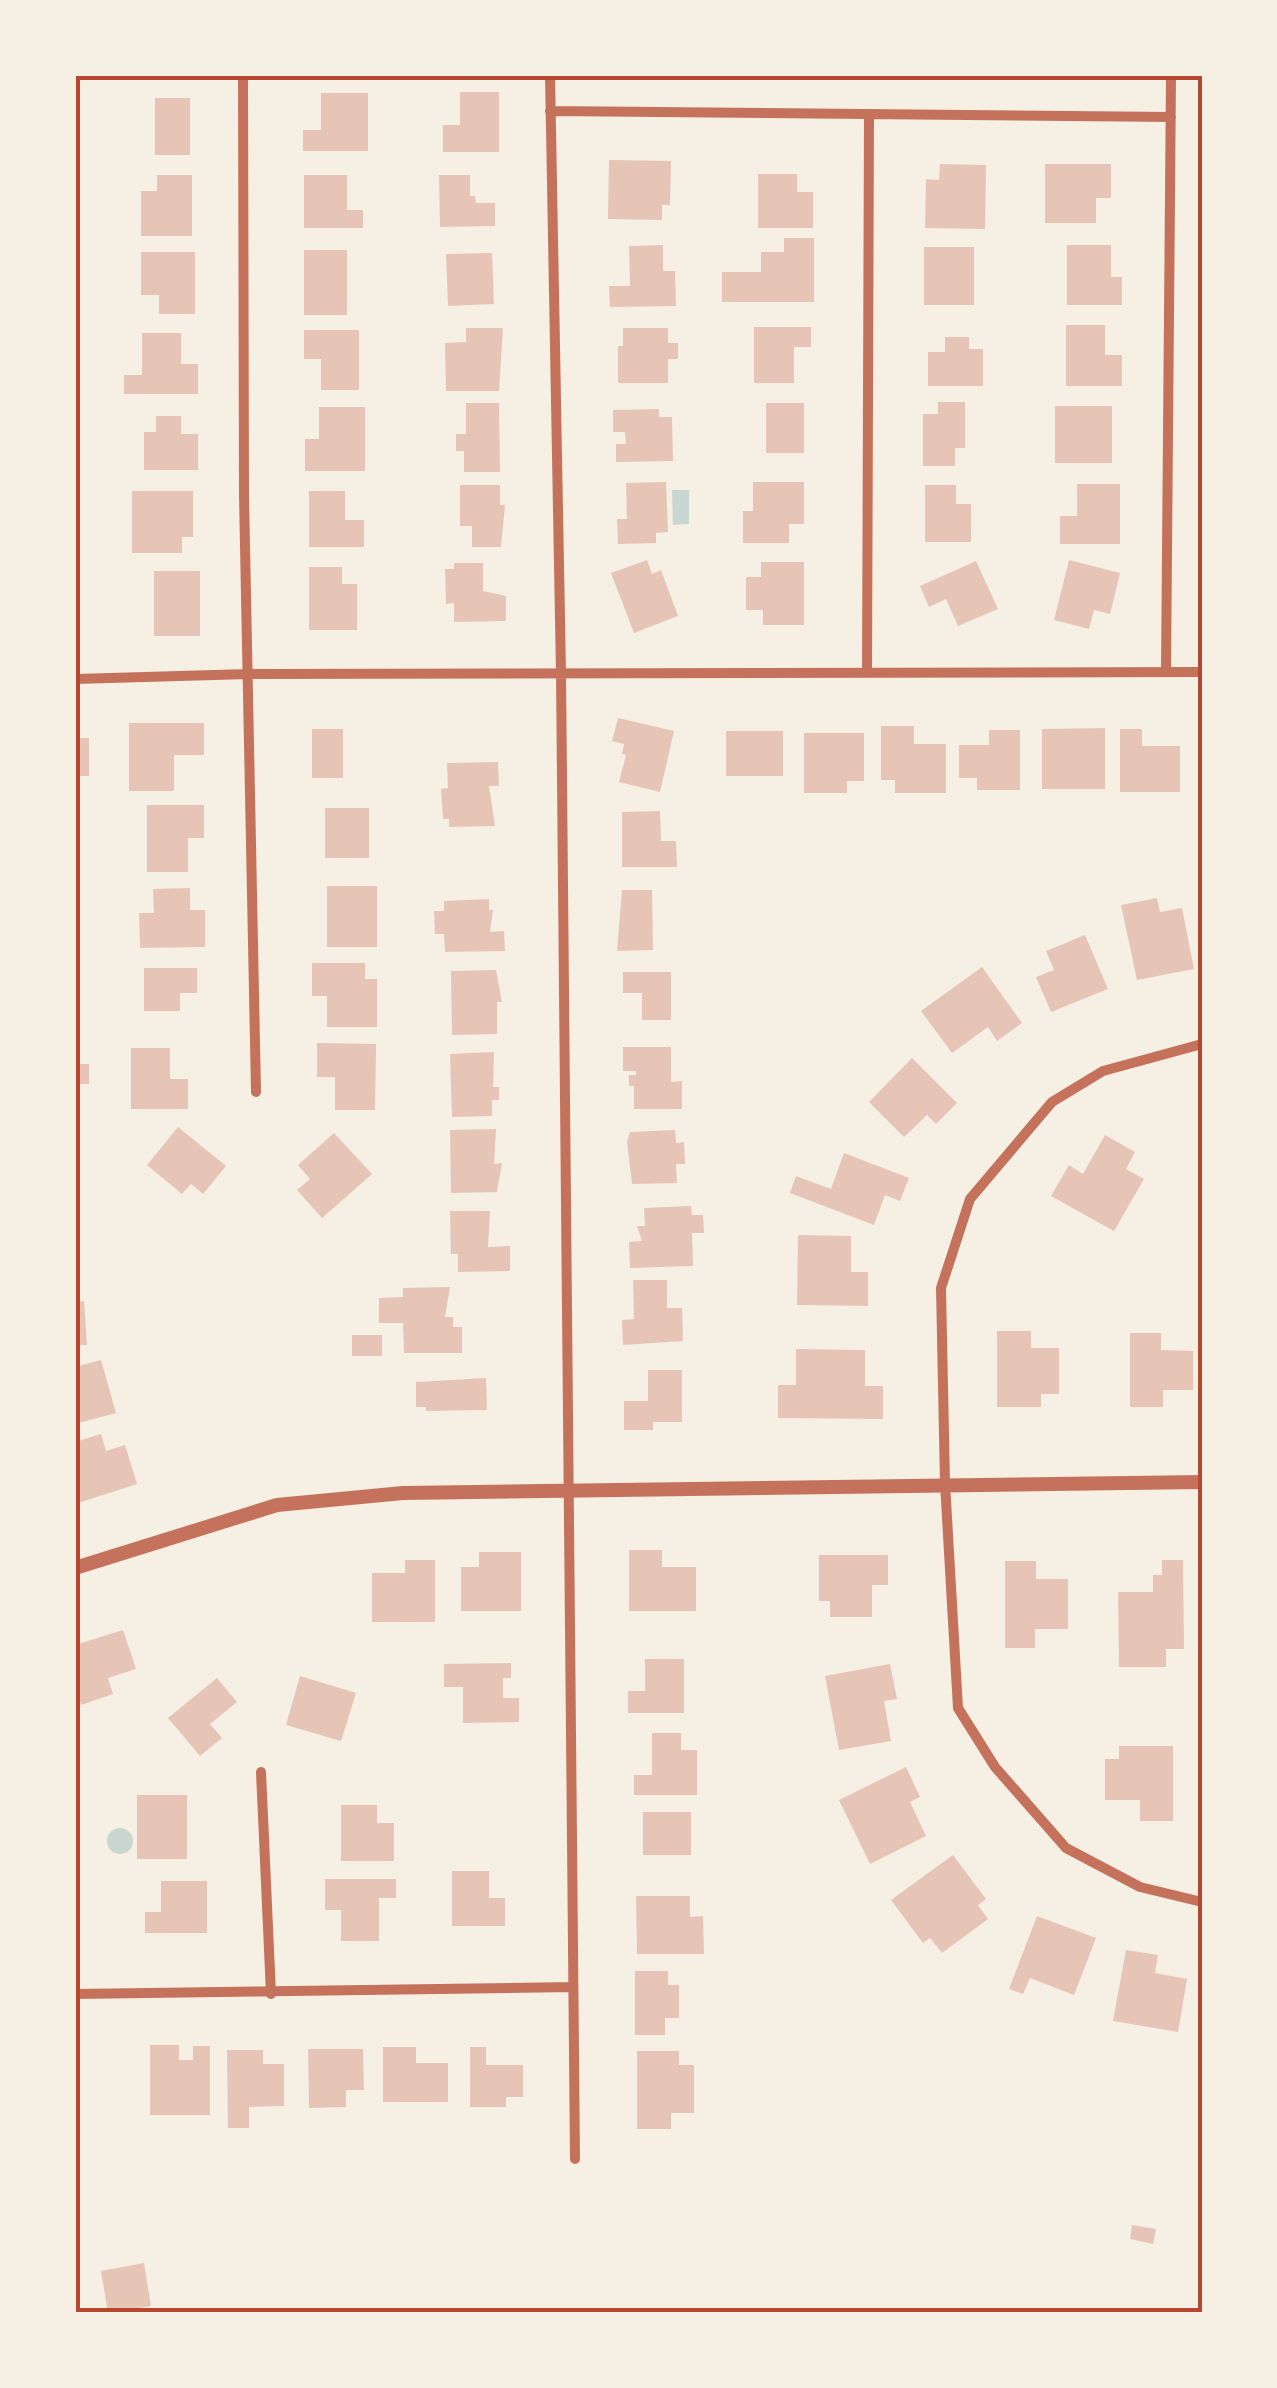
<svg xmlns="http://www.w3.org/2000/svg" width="1277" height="2388" viewBox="0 0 1277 2388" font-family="'Varela Round',sans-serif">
<rect width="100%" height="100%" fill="#f6efe4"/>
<path fill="#c9d6d2" d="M672 490H689V524L673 525Z
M107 1841a13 13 0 1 1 26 0a13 13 0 1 1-26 0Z"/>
<path fill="#e6c5b7" d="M460 92H499V152H443V125H460Z
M321 93H368V151H303V130H321Z
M155 98H190V155H155Z
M609 160 671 161 670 205H662V220L608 219Z
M940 164 986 165 985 229 925 228 926 179 939 180Z
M1045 164H1111V198H1096V223H1045Z
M758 174H797V192H813V228H758Z
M157 175H192V236H141V191H157Z
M304 175H347V210H363V228H304Z
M439 175H470V196H475L476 203H495V226L440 227Z
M784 238H814V302H722V272H761V252H784Z
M663 245V271H675L676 306 610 307 609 286H630L629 246Z
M1067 245H1111V277H1122V305H1067Z
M924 247H974V305H924Z
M304 250H347V315H304Z
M141 252H195V314H159V295H141Z
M492 253 494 304 448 306 446 254Z
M1066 325H1105V355H1122V386H1066Z
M754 327H811V347H794V383H754Z
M466 328H503L499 391H446L445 343 466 342Z
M623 328H668V343H678V359H668V383H618V346H623Z
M304 330H359V390H321V359H304Z
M142 333H181V364H198V394H124V375H142Z
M945 337H969V349H983V386H928V352H945Z
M938 402H965V448H955V466H923V414H938Z
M466 403H499L500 472H464V451H456V434H466Z
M766 403H804V453H766Z
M1055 406H1112V463H1055Z
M319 407H365V471H305V439H319Z
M659 409V417H672L673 461 616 462V444H626L625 432H613V410Z
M156 416H181V434H198V470H144V432H156Z
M666 482 668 532 656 533V543L618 544 617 519H627L626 483Z
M753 482H804V524H789V543H743V511H753Z
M1077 484H1120V544H1060V516H1077Z
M460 485H500V505H505L501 547H472V526H460Z
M925 485H956V504H971V542H925Z
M132 491H193V537H182V553H132Z
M309 491H345V520H364V547H309Z
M647 560 652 574 661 570 678 616 634 633 611 573Z
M1069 560 1120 573 1110 614 1094 610 1089 629 1054 620Z
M976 561 998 609 958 626 946 599 929 607 920 586Z
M761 562H804V625H763V610H746V577H761Z
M454 563H483V591L506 596V621L454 622V603L446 604 445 569H454Z
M309 567H342V584H357V630H309Z
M154 571H200V636H154Z
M618 718 674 731 660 792 619 782 626 755 622 754 624 744 612 741Z
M129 723H204V755H174V791H129Z
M881 726H914V744H946V793H895V780H881Z
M1105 728V789H1042V729Z
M312 729H343V778H312Z
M1120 729H1142V746H1180V792H1120Z
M989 730H1020V790H977V778H959V745H989Z
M726 731H783V776H726Z
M804 733H864V781H847V793H804Z
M75 738H89V776H75Z
M498 762 499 786H489L495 826 449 827V819H443L441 789 448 788 447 763Z
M147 805H204V838H188V872H147Z
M325 808H369V858H325Z
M660 811 661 841H676L677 867H622V812Z
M327 886H377V947H327Z
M190 888V910H205V947L140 948 139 913H154L153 889Z
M622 890H652L653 950 617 951Z
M1157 898 1160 912 1182 908 1194 969 1137 980 1121 905Z
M489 899V910H493L490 932 504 931 505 951 445 952 444 934H435L434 911H444V901Z
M1085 935 1108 989 1051 1012 1036 977 1054 970 1046 951Z
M312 963H365V979H377V1027H327V996H312Z
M982 967 1022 1023 997 1041 988 1027 952 1053 921 1011Z
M144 968H197V993H180V1011H144Z
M496 970 502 1002H497V1034L452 1035 451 971Z
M623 972H671V1020H642V993H623Z
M317 1043 376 1044 375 1110H335V1077H317Z
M623 1047H671V1082L682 1081V1109H634V1086H629V1075H636V1071H623Z
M75 1048H79V1064H89V1084H75Z
M131 1048H170V1079H188V1109H131Z
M494 1052 493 1087H499V1100H492V1116L452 1117 450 1054Z
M912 1058 957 1103 936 1124 927 1115 904 1137 869 1102Z
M178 1127 226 1166 203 1194 191 1184 182 1194 147 1165Z
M496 1129 494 1164 502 1163 497 1192 451 1193 450 1130Z
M675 1130 676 1143 684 1142 685 1164H676L677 1183 632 1184 627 1142 630 1132Z
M334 1133 372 1174 322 1218 297 1190 310 1179 298 1165Z
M1105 1135 1135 1152 1126 1169 1144 1179 1114 1231 1051 1196 1069 1165 1083 1174Z
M1199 1136H1202V1169H1198Z
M844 1153 909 1178 900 1201 885 1195 874 1225 790 1193 796 1176 831 1189Z
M691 1206 692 1215H703L704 1233H692L693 1266 630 1268 629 1242 642 1241 637 1226H645L644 1208Z
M75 1208H79V1248H75Z
M450 1211H490L488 1247 510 1246V1271L458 1272V1254H451Z
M798 1235 851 1236V1272H868V1306L797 1305Z
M633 1280H667V1308H682L683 1341 623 1345 622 1320 634 1319Z
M450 1287 445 1317H453V1327H462V1353H404L403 1323H379V1298L403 1297V1288Z
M84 1301 87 1345H75V1302Z
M997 1331H1031V1348H1059V1394H1041V1407H997Z
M1130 1333H1161V1350L1193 1351V1390H1163V1407H1130Z
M352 1335H382V1356H352Z
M796 1349 865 1350V1386H883V1419L778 1418V1385H796Z
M101 1360 116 1413 75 1424V1367Z
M648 1370H682V1422H653V1430H624V1401H648Z
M486 1378 487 1410 426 1411V1407H416V1382Z
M101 1434 106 1451 125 1445 137 1484 75 1504V1442Z
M629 1550H662V1567H696V1611H629Z
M479 1552H521V1611H461V1567H479Z
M819 1555H888V1585H872V1617H830V1601H819Z
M405 1560H435V1622H372V1573H405Z
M1162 1560H1183L1184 1649H1166V1667H1119L1118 1592H1153V1575H1162Z
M1005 1561H1036V1579H1068V1629H1035V1648H1005Z
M123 1630 136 1669 108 1678 113 1694 81 1705 75 1685V1645Z
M645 1659H684V1713H628V1691H645Z
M511 1663V1678H503V1698H519V1722L463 1723V1687H444V1664Z
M890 1664 897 1699 884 1701 891 1741 839 1750 825 1676Z
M300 1676 356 1693 341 1741 286 1725Z
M217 1678 237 1702 210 1724 222 1738 200 1756 168 1718Z
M652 1733H681V1750H697V1795H634V1775H652Z
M1119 1746H1173V1821H1140V1800H1105V1759H1119Z
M906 1767 920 1797 910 1802 926 1836 870 1864 839 1800Z
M137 1795H187V1859H137Z
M341 1805H377V1823H394V1861H341Z
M643 1812H691V1855H643Z
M75 1842H80V1881H75Z
M953 1855 986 1899 978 1905 988 1919 942 1953 930 1938 923 1943 891 1900Z
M452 1871H489V1898H505V1926H452Z
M325 1879H396V1898H379V1941H341V1910H325Z
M161 1881H207V1933H145V1912H161Z
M636 1896H690V1917L703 1916 704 1954H637Z
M1037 1916 1096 1938 1074 1995 1030 1978 1023 1994 1009 1989Z
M1126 1950 1158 1955 1155 1973 1187 1979 1178 2032 1113 2021Z
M635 1971H668V1985H679V2018H665V2035H635Z
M150 2045H179V2060H193V2046H210V2115H150Z
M383 2047H416V2063H448V2102H383Z
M470 2047H486V2065H523V2097H506V2107H470Z
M308 2049H363L364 2090H346V2107L309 2108Z
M227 2050H263V2064H284V2106L249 2107V2128H228Z
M637 2051H679V2065H694V2113H671V2129H637Z
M1132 2225 1156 2229 1153 2244 1130 2239Z
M144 2263 151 2306 108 2313 101 2271Z"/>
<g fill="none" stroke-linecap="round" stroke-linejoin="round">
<path stroke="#c5725c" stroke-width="10" d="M243 75 244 496 256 1092
M550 75 561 673 575 2159
M550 111 1171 117
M1166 672 1171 75
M867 673 869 116
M75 679 249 674 1202 672
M1202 1044 1103 1071 1052 1102 970 1199 941 1288 945 1483 958 1708 995 1767 1066 1848 1140 1887 1202 1902
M261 1772 271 1994
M75 1994 573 1987"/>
<path stroke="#c5725c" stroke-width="14" d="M75 1568 277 1505 403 1493 1202 1482"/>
</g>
<rect width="1277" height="2388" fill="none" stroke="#f6efe4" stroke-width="155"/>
<rect x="78" y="78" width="1122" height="2232" fill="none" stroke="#b5482f" stroke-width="4"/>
</svg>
